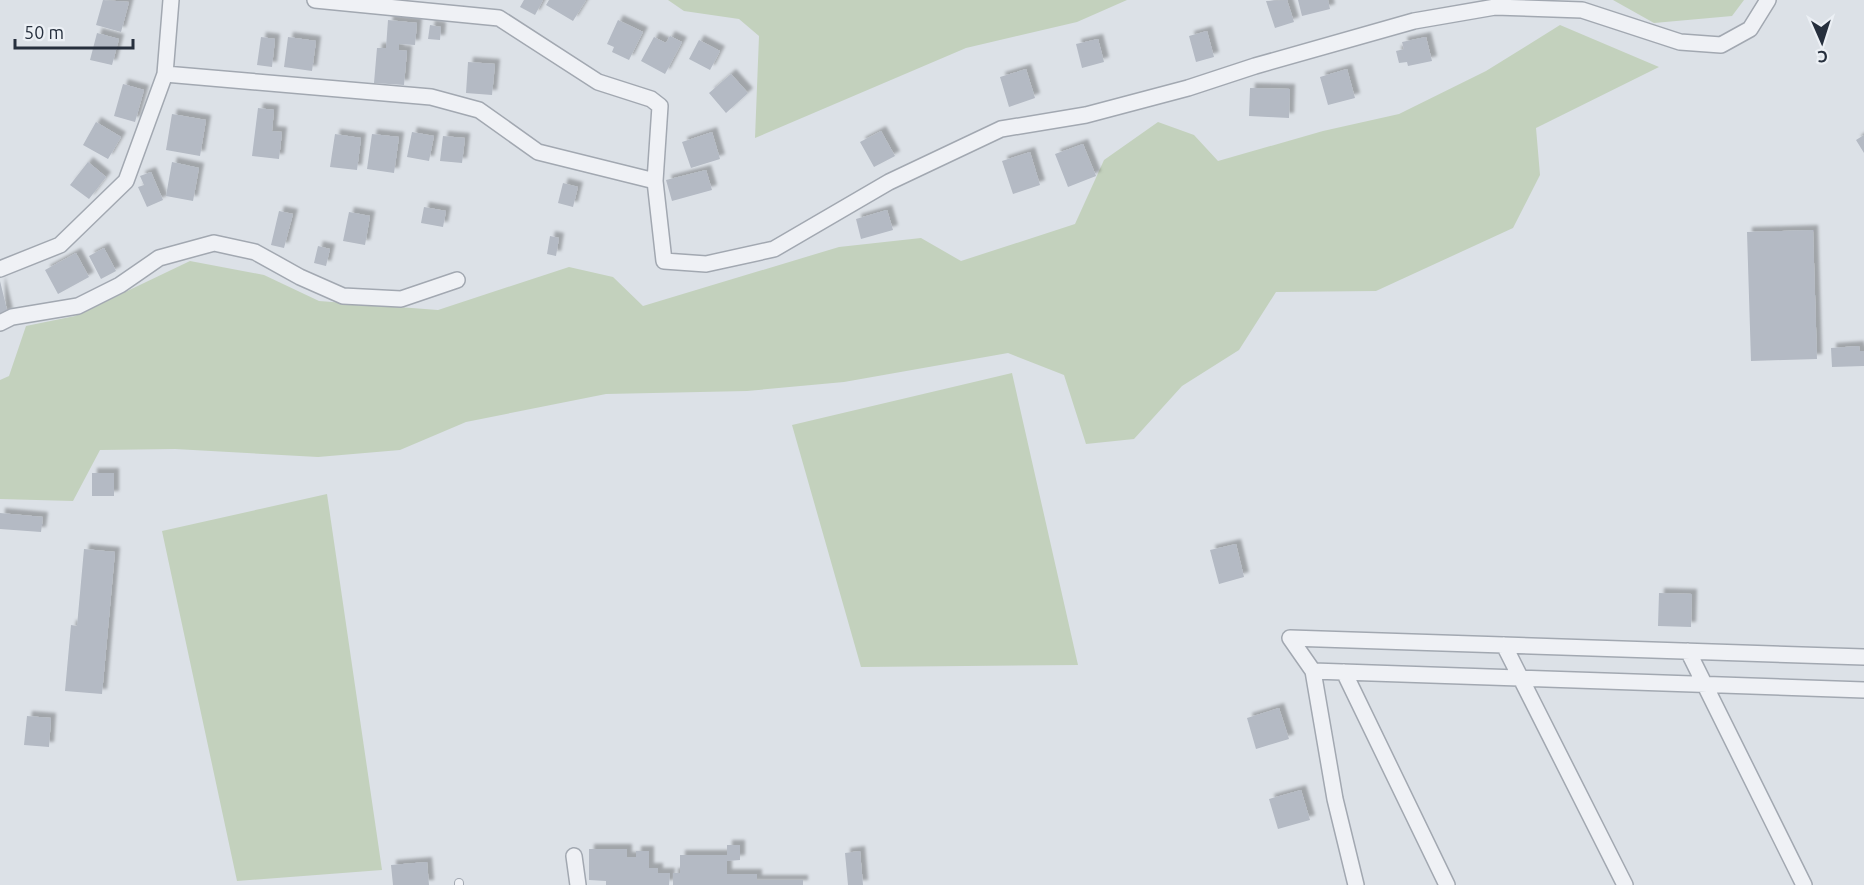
<svg xmlns="http://www.w3.org/2000/svg" width="1864" height="885" viewBox="0 0 1864 885" font-family="Ubuntu,sans-serif">
<defs>
<filter id="shadow"><feDropShadow dx="5" dy="-5" stdDeviation="1.5" flood-color="#0004"/></filter>
</defs>
<rect width="100%" height="100%" fill="#dce1e7"/>
<path fill="#c3d1bd" d="M668 0H1127L1077 22 966 48 755 138 759 36 739 19 684 11Z
M1613 0H1744L1732 16 1654 23Z
M1560 25 1659 67 1536 128 1540 175 1513 228 1376 291 1276 292 1239 350 1182 386 1134 439 1086 444 1064 375 1008 353 844 382 747 391 606 394 466 422 400 450 318 457 175 449 100 450 73 501 0 499V380L9 376 26 326 75 316 190 261 264 275 319 301 438 310 569 267 613 277 643 306 839 247 921 238 961 261 1075 224 1104 160 1158 122 1194 135 1218 161 1323 131 1399 114 1486 71Z
M1012 373 1078 665 861 667 792 425Z
M327 494 382 870 237 881 162 531Z"/>
<path fill="#b4bac4" filter="url(#shadow)" d="M103 0 129 2 121 32 96 25Z
M524 0H543L535 15 520 7Z
M549 0H586L573 21 546 5Z
M1287 0 1294 22 1275 28 1266 1Z
M1298 0H1328L1330 9 1302 16Z
M388 20 417 23 415 45 399 44V50L407 51 404 85 374 83 377 48H386Z
M618 20 643 32 629 60 612 52 614 47 607 44Z
M430 25 441 27 440 40 428 39Z
M1207 31 1214 57 1196 62 1189 36Z
M97 33 119 39 112 65 90 60Z
M670 36 682 42 665 74 641 61 654 37 666 43Z
M261 37 275 39 272 67 257 65Z
M288 37 316 41 312 71 284 67Z
M1426 37 1432 61 1408 66 1407 62 1399 63 1396 51 1404 49 1402 42Z
M1098 39 1104 62 1082 68 1076 44Z
M699 40 720 51 710 70 689 59Z
M468 62 495 64 492 95 466 93Z
M1026 69 1035 98 1009 107 1000 77Z
M1347 69 1355 98 1328 105 1320 77Z
M731 74 748 93 726 113 709 93Z
M123 84 144 90 135 122 114 116Z
M1250 88 1290 89 1289 118 1249 116Z
M258 108 274 110 272 131 282 132 279 159 252 156Z
M172 114 206 120 200 156 166 150Z
M96 122 121 137 108 159 83 145Z
M881 131 895 156 874 167 860 142Z
M412 132 434 136 429 161 407 157Z
M712 132 720 159 691 168 682 142Z
M335 134 361 138 357 170 330 167Z
M372 134 399 137 394 173 367 169Z
M1864 135V153L1856 140Z
M443 136 465 138 462 163 440 161Z
M1083 144 1096 176 1068 187 1055 154Z
M1030 152 1040 185 1013 194 1002 161Z
M88 162 106 177 89 199 70 185Z
M172 162 199 168 193 201 166 196Z
M706 170 712 190 672 201 666 180Z
M151 172 163 200 147 207 138 187 144 185 140 176Z
M563 183 578 187 573 207 558 203Z
M424 207 446 211 443 227 421 223Z
M887 210 893 230 861 239 856 219Z
M279 211 293 214 284 248 271 245Z
M349 212 370 216 365 245 343 241Z
M1813 230 1817 359 1751 361 1747 232Z
M550 236 559 238 556 256 547 254Z
M318 246 330 249 326 266 314 263Z
M104 248 116 271 101 279 89 256Z
M76 253 89 277 58 294 45 270Z
M0 281 8 314 0 316Z
M1859 346 1860 351H1864V366L1832 367 1831 348Z
M92 473H114V496H92Z
M0 513 43 517 41 532 0 529Z
M1236 544 1244 577 1219 584 1210 550Z
M84 549 115 552 102 694 65 691 71 625 77 626Z
M1659 593 1692 594 1691 627 1658 626Z
M1279 708 1289 739 1256 749 1247 718Z
M27 716 51 718 49 747 24 745Z
M1301 790 1310 820 1278 829 1269 799Z
M727 845H740V860L727 861V874H757V880H803V885H673V873H680V855H727Z
M589 849H627V857H636V851H649V868H658V873H670L669 885H606V881L589 880Z
M860 851 863 885H848L845 853Z
M427 862 429 885H393L391 865Z"/>
<g fill="none" stroke-linecap="round" stroke-linejoin="round">
<g stroke="#a2a8b1" stroke-width="10">
<path id="service" d="M459 883V885"/>
</g>
<g stroke="#a2a8b1" stroke-width="18">
<path id="minor" d="M315 0 499 18 598 82 651 99 660 106 655 181
M165 74 171 0
M0 269 60 245 126 181 165 74 431 97 479 110 538 152 655 181 664 261 706 264 774 249 889 182 1001 129 1086 115 1188 88 1255 66 1414 21 1495 7 1582 10 1680 42 1721 45 1750 29 1768 0
M0 323 12 317 78 306 120 285 159 258 214 243 255 252 300 277 343 296 401 299 457 280
M1504 645 1625 885
M1688 651 1804 885
M1313 671 1864 690
M1344 672 1447 885
M574 856 578 885
M1356 885 1335 799 1313 671 1290 638 1864 657"/>
</g>
<use href="#service" stroke="#eff1f5" stroke-width="8"/>
<use href="#minor" stroke="#eff1f5" stroke-width="15"/>
</g>
<g transform="translate(1822 42) rotate(177)" stroke="#ecf0f5" stroke-width="4.5" paint-order="stroke">
<path d="M0-4.5L10 22L0 15L-10 22Z" fill="#262f3d"/>
<text y="-9" font-size="16" font-weight="bold" text-anchor="middle" fill="#262f3d">С</text>
</g>
<path d="M15 39v9h118v-9" fill="none" stroke="#262f3d" stroke-width="3"/>
<text x="24" y="39" font-size="18" fill="#262f3d" stroke="#ecf0f5" stroke-width="4.5" paint-order="stroke">50 m</text>
</svg>
